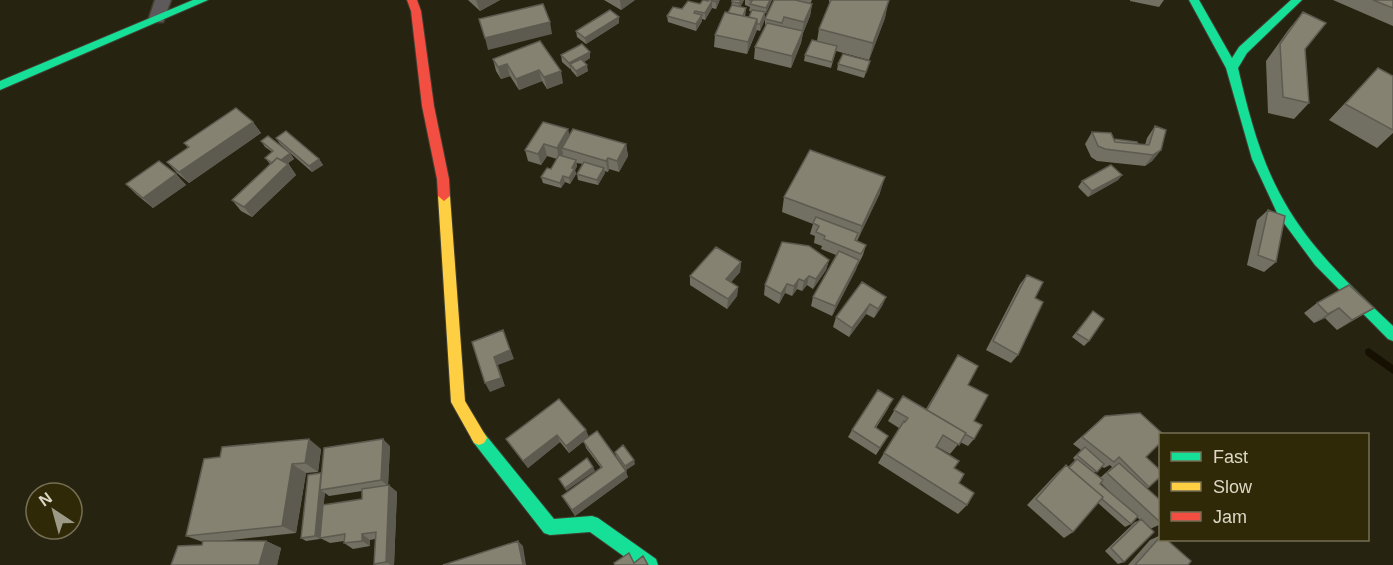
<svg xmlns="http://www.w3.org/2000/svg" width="1393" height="565" viewBox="0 0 1393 565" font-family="Helvetica,sans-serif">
<rect width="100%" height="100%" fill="#272311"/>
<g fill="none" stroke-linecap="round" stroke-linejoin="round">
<path fill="#161002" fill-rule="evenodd" d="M1369 348 1393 365V374L1366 355 1365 352 1366 349Z"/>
<g stroke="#423f30" stroke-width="3">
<path id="street" d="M155 0H171L163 22H151L149 18Z"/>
</g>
<g stroke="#423f30" stroke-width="2">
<path id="fast" d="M193 0H208L0 90V81Z
M1189 0H1199L1232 58 1239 47 1291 0H1302L1247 53 1238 68C1248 111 1259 155 1280 194 1307 246 1351 286 1393 326V341L1388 339 1315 265 1278 215 1252 159 1226 68Z
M479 431 484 433 554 519 592 516 598 518 656 559 658 565H636L590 532 550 535 544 533 474 443 471 438 474 433Z"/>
</g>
<g stroke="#423f30" stroke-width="2">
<path id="slow" d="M444 191 450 196 465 401 487 438 484 443 479 445 474 443 451 402 438 196Z"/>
</g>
<g stroke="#423f30" stroke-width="2">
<path id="jam" d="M407 0H417L421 11 434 106 449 179 450 196 444 201 438 196 437 179 422 106 411 11Z"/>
</g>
<use href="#street" fill="#5e595a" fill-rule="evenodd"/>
<use href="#fast" fill="#16e098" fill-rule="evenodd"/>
<use href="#slow" fill="#ffcf43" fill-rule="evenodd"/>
<use href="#jam" fill="#f24e42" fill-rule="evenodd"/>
</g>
<path fill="#727062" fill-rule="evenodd" d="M468 0H500L480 11Z
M604 0H635L621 10Z
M744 0 740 7 746 8 745 17H749L751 11H749L750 7 745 5V0H772L765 14V19L760 31 757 30 747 54 714 47 715 35 728 13 731 7 732 2Z
M774 0H812L810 4H812L810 16 803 33 801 43 791 68 754 59 755 47 765 27V19Z
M829 0H887L885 18 869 60 836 51 831 68 804 61 805 55 817 41 819 29 830 2H829Z
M1130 0H1164L1159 7 1130 1Z
M1333 0H1393V26Z
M708 1 719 2 716 9 712 8 705 20 702 19V21L696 31 668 22 667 16 682 9Z
M1303 12 1309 103 1294 119 1268 113 1266 61 1289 29Z
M619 23 586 44 577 37 576 31Z
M540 41 563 83 547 89 542 81 519 90 510 76 501 79 496 71 493 59Z
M561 55 590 58 584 62 588 71 577 77 571 70V69H570L562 62Z
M870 61 864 78 837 70 838 64Z
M1378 68 1393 76V133L1377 148 1329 120Z
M253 122 261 133 189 183 177 173 167 162 188 148 184 143Z
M1155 126 1161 150 1152 161 1145 166 1097 161 1091 157 1085 144 1092 132 1114 139 1145 145 1147 138Z
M568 129 569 135 626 144 628 156 619 172 609 169 608 172 604 171 605 173 598 185 578 180 577 174 583 164 576 163 577 166 575 170 576 174 570 184 565 182 561 188 543 183 541 177 551 169 557 159 547 156 541 165 528 161 525 150Z
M276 138 319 159 323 165 312 172 280 144Z
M261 141 290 153 294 159 288 163 296 175 252 217 241 211 232 200 270 164 265 158 272 152 265 147Z
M176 174 186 185 153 208 137 195 126 184Z
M1122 175 1118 180 1088 197 1078 187 1082 181Z
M880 193 857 241 866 245 863 255 832 316 811 306 813 297 836 255 821 249 822 246 814 243 815 236 810 234 813 224 782 212 784 197Z
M1268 210 1276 262 1264 272 1247 265 1257 220Z
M829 260 826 270 813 289 807 285 802 291 797 289 792 296 785 293 779 304 764 295 765 285Z
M741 262 740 272 731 282 738 287 737 296 727 309 690 285V276Z
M1027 275 1035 298 1018 355 1011 363 986 350 1020 284Z
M886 297 882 306 874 318 866 314 849 337 833 327 836 317Z
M1317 303 1374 308 1337 330 1325 318 1314 323 1304 313Z
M1093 311 1089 341 1084 346 1072 337Z
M958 355 968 385 974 421V439L968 446 960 442 950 454 936 446V447L954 468 967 505 958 514 878 463 899 428 888 421 903 396 926 409Z
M559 399 588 437 628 477 575 516 562 496 601 468 586 448 584 441 569 453 560 442 528 468 506 439Z
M889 407 876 428 888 436 876 455 848 437 852 430Z
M1105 416 1146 457 1149 487 1147 489 1161 524 1150 529 1124 562 1118 564 1105 551 1135 522 1140 520 1137 517 1131 524 1125 527 1098 503 1073 532 1064 538 1027 505 1058 472 1066 465 1068 467 1075 460 1073 458 1081 450 1073 444ZM1110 465 1112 467 1100 478 1094 473 1101 466 1104 468ZM1101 483 1117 499 1100 484Z
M390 446 388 485 397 492 394 565H376L374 564 375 539 370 540V546L353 549 344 543V541L330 543 320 538 321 525 320 539 306 541 301 538 321 473ZM362 491V499L323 505 325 493 329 496Z
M321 449 318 472 306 473 296 533 222 541H266L281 548 277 565H171L202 545 203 542 186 536 220 457Z
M615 452 635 464 626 470 616 456Z
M1161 535V540L1188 565H1128L1150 540Z"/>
<path fill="#5d5b50" d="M476 0H500L480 11Z
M620 0H635L621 10Z
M717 0H720L719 2 716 9V2Z
M741 0H744L739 10V3Z
M770 0H772L766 14V8Z
M889 0 885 18 869 60 873 43Z
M712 1V8L705 20V13Z
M812 4 810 16 803 33 801 43 791 68 792 56 802 32 804 22Z
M765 12V19L760 31V24Z
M702 15V21L696 31V24Z
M619 17V23L586 44 585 38Z
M757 19 756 31 747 54 748 42Z
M550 22 552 34 488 50 485 38Z
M590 52V58L573 68 570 64 571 69H570L569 63Z
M507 64 510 76 501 79 498 67Z
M587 65 588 71 577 77 576 71Z
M539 70 542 81 519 90 516 79Z
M561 71 563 83 547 89 544 77Z
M253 122 261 133 189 183 179 172Z
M568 129 570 141 562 148 563 154 559 159 557 148Z
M544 144 547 156 541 165 538 154Z
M626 144 628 156 619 172 617 161Z
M1161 150 1152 161 1145 166 1153 155Z
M290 153 294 159 278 170 274 165Z
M608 158 609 169 608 172 606 161Z
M319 159 323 165 312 172 309 166Z
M576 160 577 166 575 170 576 174 570 184 569 178 572 168Z
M288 164 296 175 252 217 244 207Z
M604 168 605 173 598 185 597 180Z
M176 174 186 185 153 208 143 198Z
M1122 175 1118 180 1088 197 1092 191Z
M563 176 565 182 561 188 560 183Z
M885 177 880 193 857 241 862 226Z
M829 260 826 270 813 289 816 279Z
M859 260 856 270 832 316 835 306Z
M741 262 740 272 725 289 726 279Z
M809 276 807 285 802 291 804 281Z
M799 279 797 289 792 296 794 286Z
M787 284 785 293 779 304 781 294Z
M738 287 737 296 727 309 728 299Z
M886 297 882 306 874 318 878 309Z
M870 304 866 314 849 337 852 328Z
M1339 308 1325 318 1314 323 1328 314Z
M1374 308 1359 317 1337 330 1352 320Z
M503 330 514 359 498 365 505 386 490 392 485 383Z
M586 430 589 437 569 453 566 446Z
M557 435 560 442 528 468 523 461Z
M309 439 321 449 318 472 305 463Z
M383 439 390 446 388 486 381 480Z
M634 460 635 464 626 470 625 466Z
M292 464 306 473 296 533 282 526Z
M593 467 595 471 566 491 565 488Z
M626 471 628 477 575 516 572 510Z
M389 485 397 492 394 565H391L386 562Z
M320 490 325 493 320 539 315 536Z
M362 534 370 540V546L362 541Z
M266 541 281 548 277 565H259Z
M518 541 523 546 526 565H523Z"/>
<path fill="#858272" stroke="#5d5b50" stroke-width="1.5" d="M703 0 708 1V0H717L716 2 712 1 705 13 695 11 694 13 702 15 696 24 667 16 673 7 682 9 688 1 700 4Z
M732 0H741L739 3 732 2Z
M749 0H770L766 8 750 4 752 1Z
M774 0H795L812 4 804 22 784 17 782 23 765 19Z
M831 0H889L873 43 819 29Z
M1373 0H1393V8Z
M543 4 550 22 485 38 479 19Z
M732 5 746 8 743 16 728 13Z
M610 10 619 17 585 38 576 31Z
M752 10 765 12 760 24H757V19L749 17Z
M725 12 757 19 748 42 715 35Z
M1303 12 1326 23 1305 49 1309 103 1283 97 1280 44Z
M767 23 803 31 792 56 755 47Z
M812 40 837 46 832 62 805 55Z
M540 41 561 71 544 77 539 70 516 79 507 64 498 67 493 59Z
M582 44 590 52 569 63 561 55Z
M843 54 870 61 866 72 838 64Z
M581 59 587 65 576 71 570 64Z
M1378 68 1393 76V130L1345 104Z
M236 108 253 122 179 172 167 162 189 147 184 143Z
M543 122 568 129 557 148 544 144 538 154 525 150Z
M1155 126 1166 130 1161 150 1153 155 1105 149 1098 146 1092 132 1111 133 1115 142 1149 145Z
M573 129 626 144 617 161 608 158 606 161 562 148Z
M286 131 319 159 309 166 276 138Z
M268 136 290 153 281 160 277 158 272 163 265 158 273 151 261 141Z
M1114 139 1137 142 1138 144 1115 142Z
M810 150 885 177 862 226 784 197Z
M559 155 576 160 572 168H575L569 178 563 176 560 183 541 177 547 168 551 169Z
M277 158 288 164 244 207 232 200Z
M159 161 176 174 143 198 126 184Z
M584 162 604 168 597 180 577 174Z
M1111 165 1122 175 1092 191 1082 181Z
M1268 210 1285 216 1276 262 1258 255Z
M816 217 858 233 855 240 866 245 861 254 824 239 825 236 816 232 819 226 813 223Z
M782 242 809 246 829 260 816 279 809 276 804 281 799 279 794 286 787 284 781 294 765 285Z
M716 247 741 262 726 279 738 287 728 299 690 276Z
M839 251 859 260 835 306 813 297Z
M1027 275 1043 282 1035 298 1043 302 1018 355 993 341Z
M862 282 886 297 878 309 870 304 852 328 836 317Z
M1349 285 1374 308 1352 320 1339 308 1328 314 1317 303Z
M1093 311 1104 319 1089 341 1076 333Z
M503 330 510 350 494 357 501 378 485 383 472 342Z
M958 355 978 366 968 385 988 395 974 421 982 425 974 439 965 434 966 433 927 410Z
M878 390 893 399 875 427 888 436 880 448 852 430Z
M903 396 966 433 959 445 943 435 936 447 959 461 954 468 964 474 959 483 974 493 967 505 884 453 904 421 905 422 908 418 894 410Z
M559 399 586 430 566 446 557 435 523 461 506 439Z
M1140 413 1164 435H1161V442L1146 457 1161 471V476L1149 487 1119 457 1114 462 1082 437 1105 416Z
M597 431 626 471 572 510 562 496 602 467 583 441Z
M309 439 305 463 292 464 282 526 186 536 204 459 220 457 222 447Z
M383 439 381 480 320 490 324 448Z
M623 445 634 460 625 466 615 452Z
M1085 447 1104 464 1097 472 1077 455Z
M587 458 593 467 565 488 559 479Z
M1077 459 1103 480 1100 484 1138 516 1131 524 1102 499 1103 497 1069 468Z
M1119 463 1161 501V523L1107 473Z
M1066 465 1103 497 1073 532 1036 499Z
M321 473 315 536 301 538 308 475Z
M389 485 386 562 374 564 376 532 362 534V541L344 543 345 534 320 538 323 505 362 499V489Z
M1141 519 1154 532 1124 562 1111 548Z
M1161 536V540H1167L1191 561 1188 565H1135Z
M203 541H266L259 565H171L178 546 202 545Z
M518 541 523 565H443Z
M629 553 634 563 643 556 648 565H615L614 563Z"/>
<rect x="1159" y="433" width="210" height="108" fill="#302908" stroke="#756f54" stroke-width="1.5"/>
<rect x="1171" y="452" width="30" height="9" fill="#16e098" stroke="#756f54" stroke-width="1.5"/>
<text x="1213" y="463" font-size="18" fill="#dcd8c6">Fast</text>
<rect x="1171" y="482" width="30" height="9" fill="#ffcf43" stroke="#756f54" stroke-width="1.5"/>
<text x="1213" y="493" font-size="18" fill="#dcd8c6">Slow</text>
<rect x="1171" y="512" width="30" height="9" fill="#f24e42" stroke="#756f54" stroke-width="1.5"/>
<text x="1213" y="523" font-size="18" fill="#dcd8c6">Jam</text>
<g transform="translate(54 511) rotate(324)"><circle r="28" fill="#302908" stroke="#756f54" stroke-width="1.5"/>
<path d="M0-4.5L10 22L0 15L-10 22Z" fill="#9d9987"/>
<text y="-9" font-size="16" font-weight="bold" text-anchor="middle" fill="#dcd8c6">N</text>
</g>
</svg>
